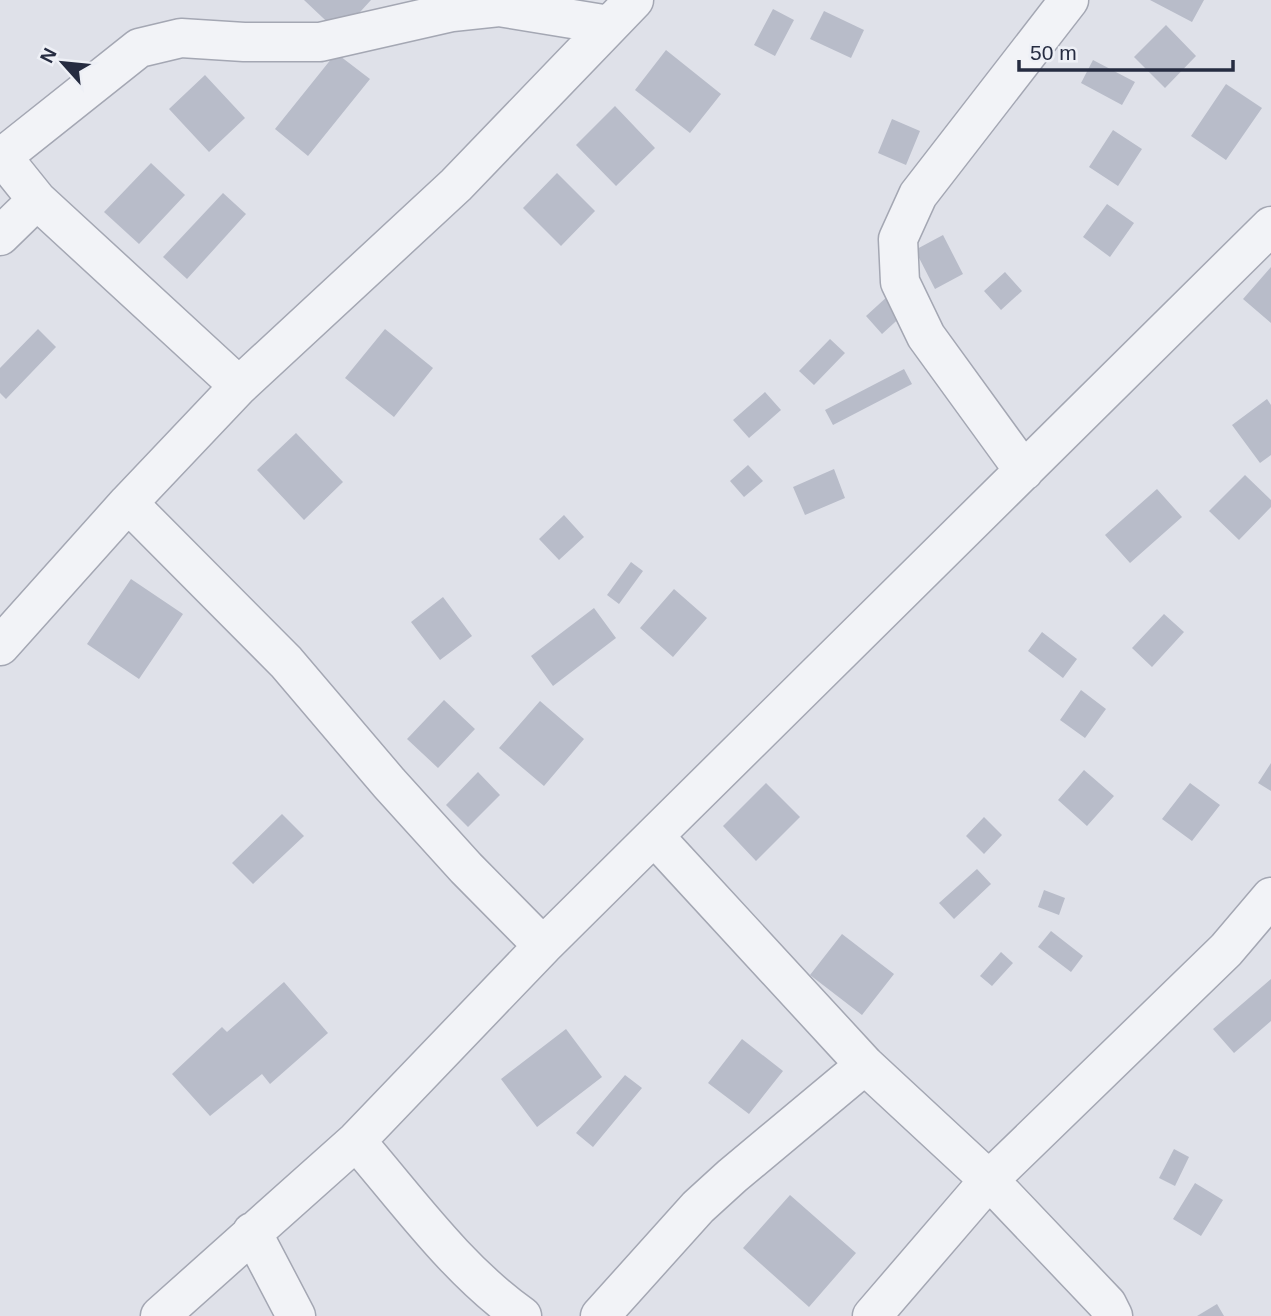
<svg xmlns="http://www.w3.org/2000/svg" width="1271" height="1316" viewBox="0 0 1271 1316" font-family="Arial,sans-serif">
<rect width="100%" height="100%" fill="#dfe1e9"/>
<path fill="#b8bcc9" d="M304 0H371L340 34Z
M1150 0H1204L1192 22Z
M773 9 794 20 775 56 754 45Z
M824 11 864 30 851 58 810 39Z
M1166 25 1196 56 1165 88 1134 57Z
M666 50 721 94 690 133 635 90Z
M336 53 370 79 308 156 275 129Z
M1093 60 1135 82 1122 105 1081 83Z
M205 75 245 118 209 152 169 109Z
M1226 84 1262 108 1226 160 1191 136Z
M615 106 655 148 616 186 576 145Z
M892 119 920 131 906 165 878 153Z
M1113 130 1142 149 1118 186 1089 167Z
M151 163 185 195 139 244 104 212Z
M557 173 595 211 561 246 523 208Z
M223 193 246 214 187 279 163 257Z
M1107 204 1134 223 1110 257 1083 237Z
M943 235 963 274 935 289 915 250Z
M1271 267V323L1243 299Z
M1005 272 1022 291 1001 310 984 291Z
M889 295 905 313 882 334 866 316Z
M38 329 56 347 6 399 0 393V368Z
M385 329 433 368 394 417 345 378Z
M830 339 845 353 814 385 799 371Z
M904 369 912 384 833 425 825 410Z
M765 392 781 410 749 438 733 420Z
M1267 399 1271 405V455L1260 463 1232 425Z
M296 433 343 482 304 520 257 470Z
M748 465 763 481 744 497 730 481Z
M834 469 845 498 805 515 793 487Z
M1245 475 1271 500V507L1239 540 1209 511Z
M1157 489 1182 517 1130 563 1105 535Z
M564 515 584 537 559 560 539 539Z
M631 562 643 571 619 604 607 595Z
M131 579 183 614 139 679 87 644Z
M674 589 707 618 673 657 640 628Z
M443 597 472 636 440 660 411 622Z
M594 608 616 638 553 686 531 656Z
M1164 614 1184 632 1152 667 1132 648Z
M1042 632 1077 659 1063 678 1028 651Z
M1081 690 1106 709 1085 738 1060 720Z
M444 700 475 729 438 768 407 739Z
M540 701 584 739 544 786 499 748Z
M1271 763V791L1258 783Z
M1084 770 1114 796 1087 826 1058 800Z
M478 772 500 795 468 827 446 805Z
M766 783 800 817 756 861 723 826Z
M1190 783 1220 805 1192 841 1162 819Z
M282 814 304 836 253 884 232 863Z
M984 817 1002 835 984 854 966 836Z
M977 869 991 884 954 919 939 903Z
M1044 890 1065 898 1059 915 1038 907Z
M1051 931 1083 956 1071 972 1038 947Z
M842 934 894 974 862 1015 810 975Z
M1001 952 1013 963 992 986 980 976Z
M1271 979V1021L1234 1053 1213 1029Z
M284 982 328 1033 270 1084 262 1074 210 1116 172 1074 222 1027 227 1032Z
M566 1029 602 1077 537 1127 501 1079Z
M742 1039 783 1071 749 1114 708 1083Z
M625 1075 642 1088 593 1147 576 1133Z
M1174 1149 1189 1157 1175 1186 1159 1178Z
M1195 1183 1223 1200 1201 1236 1173 1219Z
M790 1195 856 1253 809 1307 743 1248Z
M1217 1304 1224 1316H1197Z"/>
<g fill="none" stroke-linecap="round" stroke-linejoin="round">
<g stroke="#a4a7b3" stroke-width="41">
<path id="minor" d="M0 154 37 200 239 386
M2 157 139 48 181 38 244 42H320L452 12 499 7 609 25
M0 236 37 200
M1024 471 926 336 900 282 898 239 918 195 1069 0
M128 503 286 662 389 783 466 868 543 946
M0 646 128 503 239 386 456 185 634 0
M654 836 865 1065 989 1180 1107 1304 1113 1316
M356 1141C408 1201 457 1270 522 1316
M252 1232 296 1316
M160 1316 356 1141 543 946 654 836 1271 226
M600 1316 698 1207 732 1176 865 1065
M872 1316 989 1180 1226 950 1271 897"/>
</g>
<use href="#minor" stroke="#f2f3f7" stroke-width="38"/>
</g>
<g transform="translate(63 63) rotate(297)" stroke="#eef0f6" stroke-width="5" paint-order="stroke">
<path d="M0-5L12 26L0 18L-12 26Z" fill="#262c41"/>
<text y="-10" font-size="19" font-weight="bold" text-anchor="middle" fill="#262c41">N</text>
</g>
<path d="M1019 60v10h214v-10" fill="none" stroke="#262c41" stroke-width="3.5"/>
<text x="1030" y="60" font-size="21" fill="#262c41" stroke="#eef0f6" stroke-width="5" paint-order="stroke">50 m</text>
</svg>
